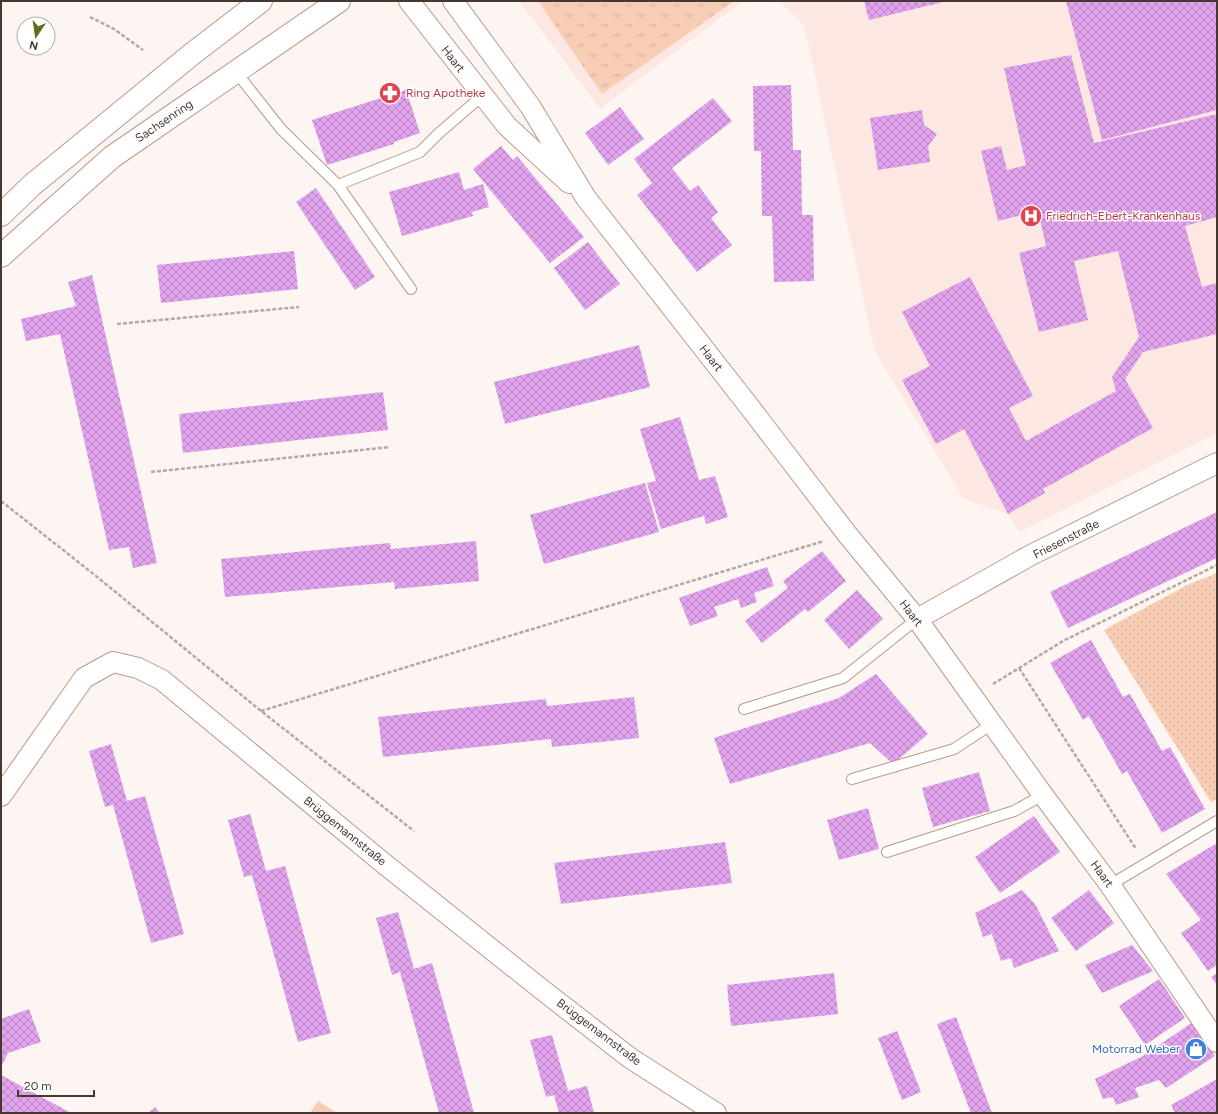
<svg xmlns="http://www.w3.org/2000/svg" width="1218" height="1114" viewBox="0 0 1218 1114" font-family="Figtree,sans-serif">
<defs>
<pattern id="grass-tufts" width="24" height="20" patternUnits="userSpaceOnUse"><rect width="24" height="20" fill="#f8cdb5"/><path d="M3 7l-1-3M5 7V3M7 7l1-3M15 17l-1-3M17 17v-4M19 17l1-3" fill="none" stroke="#d6b19c"/></pattern>
<pattern id="park-dots" width="8" height="8" patternUnits="userSpaceOnUse"><rect width="8" height="8" fill="#f8cdb5"/><path d="M2 2h.1M6 6h.1" fill="none" stroke="#d6b19c" stroke-width="1.8" stroke-linecap="round"/></pattern>
<pattern id="building-cross-hatch" width="8" height="8" patternUnits="userSpaceOnUse"><rect width="8" height="8" fill="#e1a3ee"/><path d="M0 0l8 8M0 8l8-8" fill="none" stroke="#b886c1"/></pattern>
</defs>
<rect width="100%" height="100%" fill="#fcf5f1"/>
<path fill="#fce7e3" d="M519 1H743L600 109Z
M779 1H1217V433L1019 532 1008 514 964 499 875 352 804 25Z"/>
<path fill="url(#grass-tufts)" d="M538 1H734L602 94Z"/>
<path fill="url(#park-dots)" d="M1217 573V799L1211 802 1104 630 1189 584Z"/>
<path fill="#f8cdb5" d="M318 1101 337 1113H310Z"/>
<path fill="url(#building-cross-hatch)" d="M864 1H943V2L869 20Z
M1066 1H1217V110L1102 140Z
M1071 55 1094 143 1217 114V217L1185 226 1202 287 1217 283V334L1143 352 1125 379 1153 428 1043 489 1045 493 1008 514 964 429 936 444 902 380 930 366 902 312 970 277 1033 396 1009 408 1026 441 1116 391 1112 377 1139 337 1118 251 1074 261 1088 320 1039 332 1019 253 1046 246 1038 211 998 221 981 151 1001 146 1007 170 1026 165 1004 68Z
M791 85 793 150H801L802 215H813L814 281 774 282 772 216H762L761 151H754L753 86Z
M406 90 420 133 394 142V144L327 165 312 120Z
M713 98 732 121 672 168 690 191 698 185 718 212 711 218 732 245 697 272 637 195 652 183 634 159Z
M620 107 644 139 608 165 585 133Z
M922 110 924 125 937 134 928 146 930 162 878 170 870 118Z
M501 146 513 160 517 156 584 237 550 263 473 169Z
M459 172 464 190 483 184 489 207 472 212 473 216 402 236 389 192Z
M316 188 375 277 355 290 296 202Z
M588 242 620 284 585 310 554 268Z
M294 251 298 289 161 303 157 265Z
M92 275 157 563 133 568 129 547 109 550 60 334 26 341 21 319 76 306 68 282Z
M639 345 650 387 505 424 494 382Z
M383 392 388 430 183 453 179 414Z
M680 417 699 480 715 476 728 517 706 524 704 516 661 529 647 483 656 481 640 429Z
M645 483 659 532 544 564 530 515Z
M1217 512V558L1068 628 1050 592Z
M476 541 479 581 395 589 394 582 225 597 221 559 390 543 391 549Z
M822 551 846 581 808 612 805 609 762 643 745 621 788 588 783 581Z
M767 567 774 586 754 593 757 602 741 608 738 599 714 607 718 616 690 626 679 598Z
M857 590 883 619 849 649 824 620Z
M1091 640 1123 697 1130 694 1162 751 1170 747 1205 809 1162 833 1127 771 1122 774 1089 716 1083 720 1050 663Z
M876 674 928 734 893 764 870 743 730 784 714 738 839 698Z
M634 697 639 738 552 747 551 739 383 757 378 717 546 699 547 706Z
M111 744 127 801 145 796 184 934 151 943 113 805 105 807 89 751Z
M979 772 990 811 933 827 922 788Z
M868 808 879 849 839 860 827 820Z
M250 814 266 871 285 866 331 1033 298 1042 252 875 244 877 228 820Z
M1034 816 1060 852 1000 893 975 857Z
M725 842 732 883 561 904 554 863Z
M1217 843V965L1208 971 1181 933 1201 920 1166 874Z
M1022 890 1035 904 1059 951 1014 968 1011 958 1001 961 992 934 983 937 975 913Z
M1089 890 1114 923 1076 951 1051 918Z
M398 912 414 969 432 963 474 1113H439L400 972 392 975 376 918Z
M1132 945 1153 971 1102 993 1085 965Z
M834 973 838 1014 731 1026 727 985Z
M1217 973V985L1211 977Z
M1159 979 1185 1018 1145 1045 1119 1006Z
M29 1009 41 1042 8 1053 1 1067V1019Z
M956 1017 992 1113H971L937 1024Z
M1193 1022 1215 1056 1166 1088 1159 1080 1135 1088 1139 1097 1116 1105 1113 1097 1103 1099 1095 1079 1143 1056Z
M897 1031 921 1092 902 1100 878 1038Z
M552 1035 568 1091 587 1086 594 1113H559L554 1095 546 1097 530 1040Z
M1 1075 71 1113H1Z
M1217 1079V1113H1175L1171 1105Z
M155 1107 160 1113H148Z"/>
<g fill="none" stroke-linecap="round" stroke-linejoin="round">
<g stroke="#bb9a88" stroke-width="12">
<path id="lane" d="M236 72 281 129 338 185
M411 289 338 185 420 152 439 133 482 96
M744 709 843 678 917 619
M852 779 954 749 992 724
M887 852 1014 811 1043 795
M1110 885 1217 821"/>
</g>
<g stroke="#bb9a88" stroke-width="22">
<path id="street" d="M409 1 507 126 569 183
M453 1 530 106 586 198 748 405 847 534 917 619 1043 795 1110 885 1217 1042
M917 619 1031 555 1217 463
M1 796 84 678 113 662 138 668 162 680 382 862 545 992 630 1058 716 1113"/>
</g>
<g stroke="#bb9a88" stroke-width="24">
<path id="secondary" d="M1 215 32 185 192 54 261 1
M1 256 112 157 339 1"/>
</g>
<path stroke="#b3a9a3" stroke-width="2.5" stroke-dasharray="4 2" stroke-linecap="butt" d="M90 17 114 29 143 50
M117 324 299 307
M151 472 390 447
M1 501 96 576 261 711 414 831
M1019 668 1136 849
M993 684 1063 641 1217 565
M261 711 824 541"/>
<use href="#lane" stroke="#fff" stroke-width="10"/>
<use href="#street" stroke="#fff" stroke-width="20"/>
<use href="#secondary" stroke="#fff" stroke-width="22"/>
</g>
<defs>
<g id="pharmacy-disc" transform="scale(1.15)"><circle r="9.5" fill="#e0444e" stroke="#fff"/><path d="M-2-6h4v4h4v4h-4v4h-4v-4h-4v-4h4Z" fill="#fff"/></g>
<g id="hospital-disc" transform="scale(1.15)"><circle r="9.5" fill="#e0444e" stroke="#fff"/><path d="M-5-5h3v3.5h4V-5h3V5h-3V1.5h-4V5h-3Z" fill="#fff"/></g>
<g id="shop-disc" transform="scale(1.15)"><circle r="9.5" fill="#3f7fe0" stroke="#fff"/><path d="M-5-2.5h2.3a2.7 3.5 0 0 1 5.4 0H5L5.5 6h-11ZM-1.5-2.5h3a1.5 2.3 0 0 0-3 0Z" fill="#fff"/></g>
</defs>
<g fill-rule="evenodd">
<use href="#pharmacy-disc" x="390" y="93"/>
<use href="#hospital-disc" x="1031" y="216"/>
<use href="#shop-disc" x="1196" y="1049"/>
</g>
<g text-anchor="middle" stroke-width="3" stroke-linejoin="round" paint-order="stroke">
<g font-size="12" fill="#463831" stroke="#fff">
<text transform="translate(453 59) rotate(52)" y="4">Haart</text>
<text transform="translate(164 121) rotate(-34)" y="4">Sachsenring</text>
<text transform="translate(711 358) rotate(52)" y="4">Haart</text>
<text transform="translate(1066 539) rotate(-27)" y="4">Friesenstraße</text>
<text transform="translate(911 613) rotate(52)" y="4">Haart</text>
<text transform="translate(345 831) rotate(39)" y="4">Brüggemannstraße</text>
<text transform="translate(1102 874) rotate(54)" y="4">Haart</text>
<text transform="translate(599 1032) rotate(37)" y="4">Brüggemannstraße</text>
</g>
<g font-size="12" fill="#be3a42" stroke="#fff" text-anchor="start">
<text x="406" y="97">Ring Apotheke</text>
<text x="1046" y="220">Friedrich-Ebert-Krankenhaus</text>
</g>
<g font-size="12" fill="#366cbe" stroke="#fff" text-anchor="end">
<text x="1180" y="1053">Motorrad Weber</text>
</g>
</g>
<rect width="1218" height="1114" fill="none" stroke="#463831" stroke-width="4"/>
<g transform="translate(36 36) rotate(193)"><circle r="19" fill="#ffffff" stroke="#b5afad"/>
<path d="M0-3L7 15L0 10L-7 15Z" fill="#5f6e1a"/>
<text y="-6" font-size="11" font-weight="bold" text-anchor="middle" fill="#463831">N</text>
</g>
<path d="M18 1090v6h76v-6" fill="none" stroke="#463831" stroke-width="2"/>
<text x="24" y="1090" font-size="12" fill="#463831" stroke="#ffffff" stroke-width="3" paint-order="stroke">20 m</text>
</svg>
